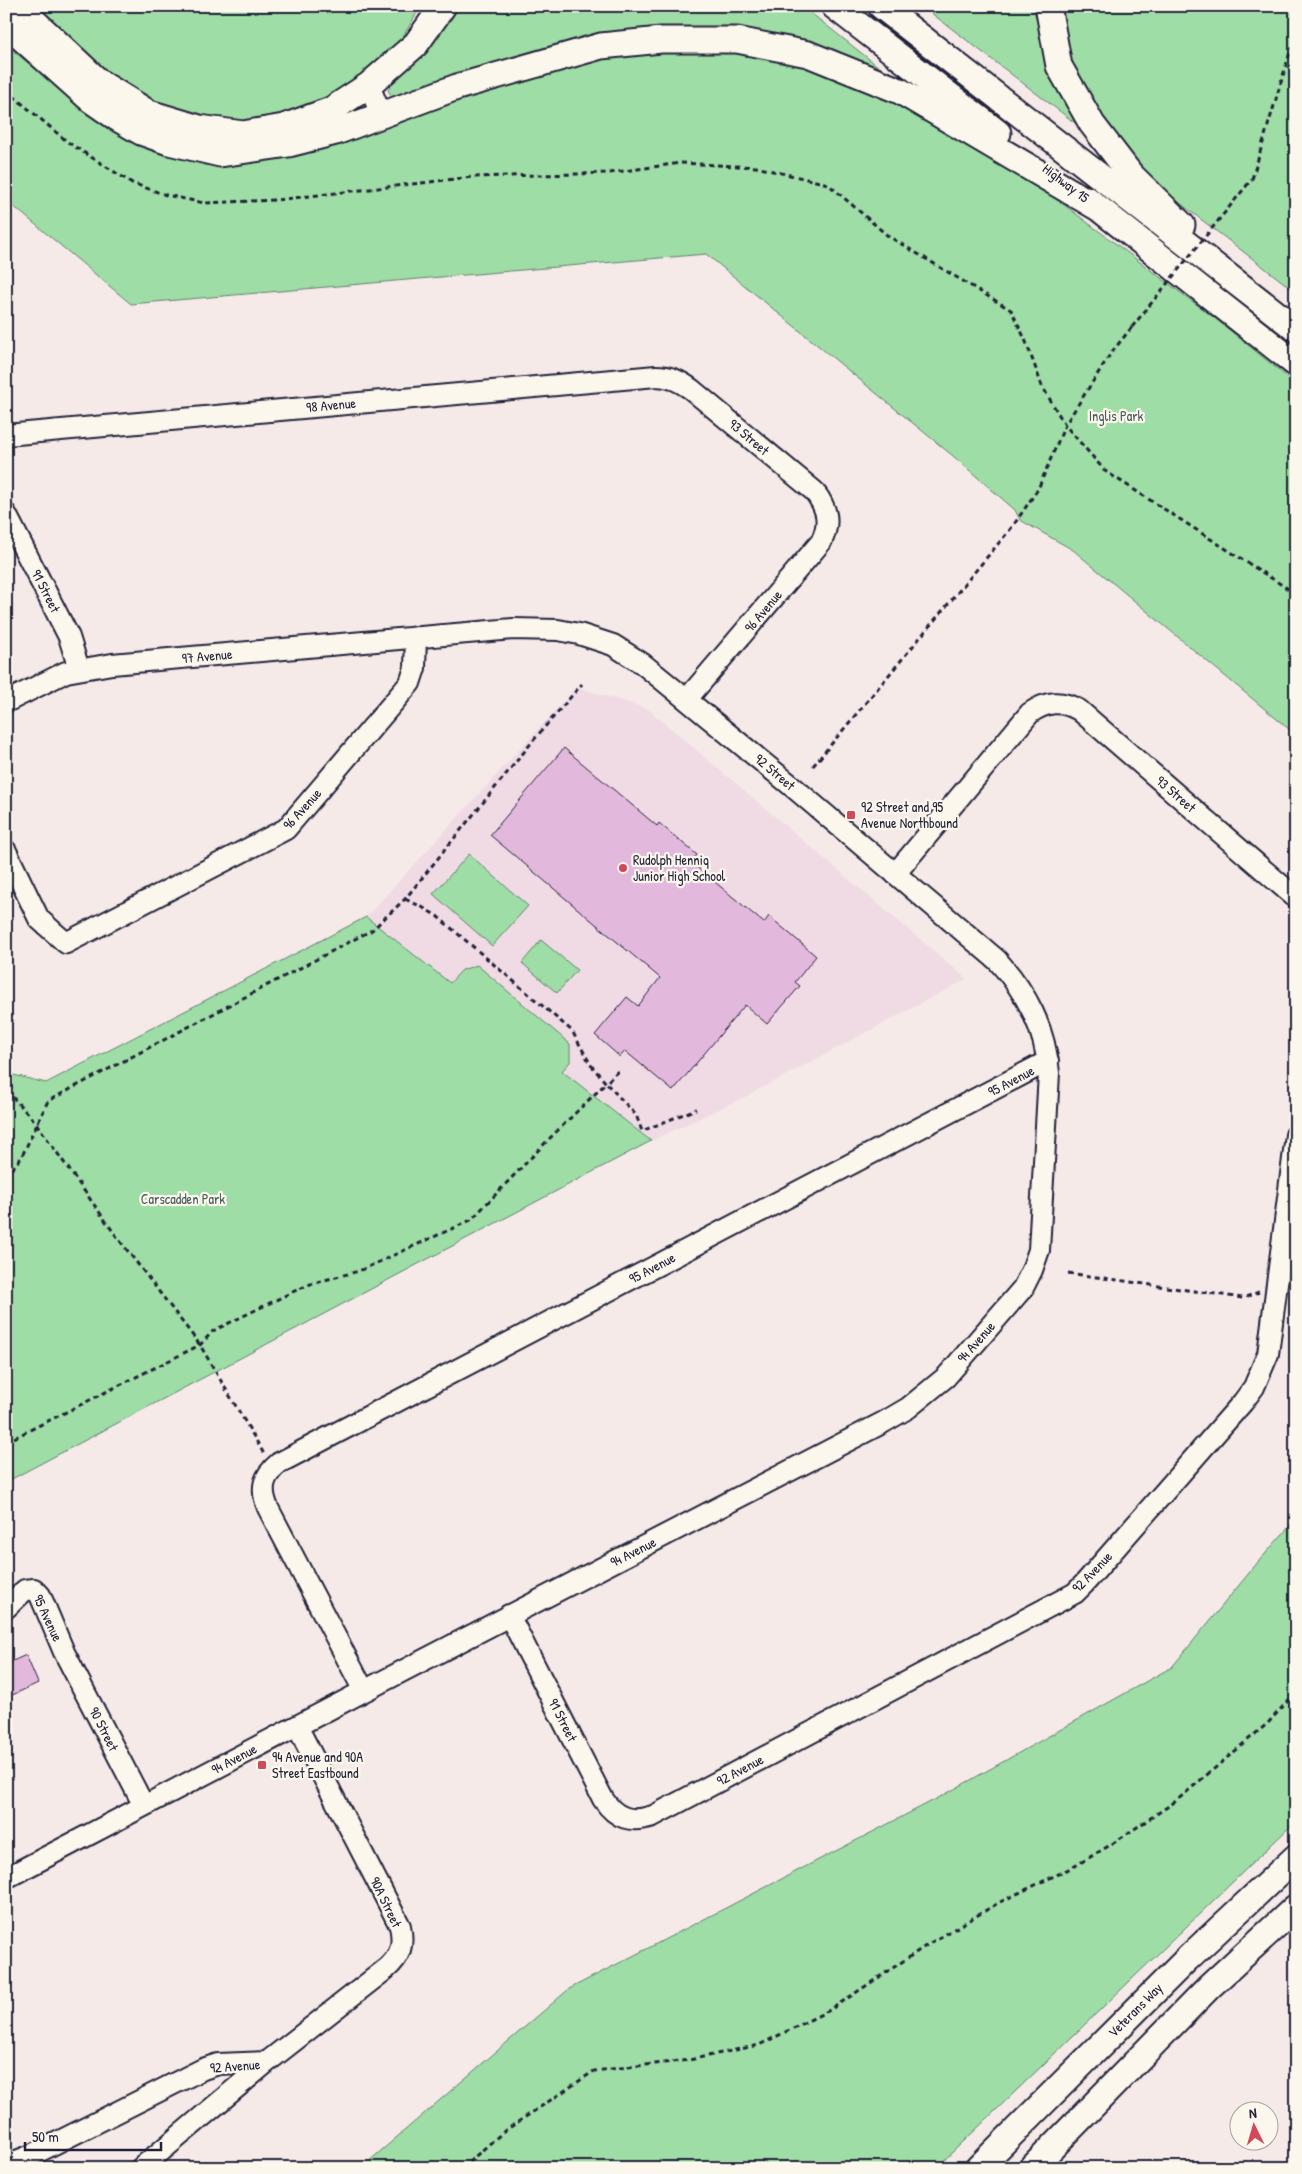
<svg xmlns="http://www.w3.org/2000/svg" width="1302" height="2174" viewBox="0 0 1302 2174" font-family="'Patrick Hand',sans-serif">
<rect width="100%" height="100%" fill="#f6eae9"/>
<filter id="ink" filterUnits="userSpaceOnUse"><feTurbulence type="fractalNoise" baseFrequency=".02" numOctaves="2"/><feDisplacementMap in="SourceGraphic" scale="10" xChannelSelector="R" yChannelSelector="G"/><feConvolveMatrix kernelMatrix="1 2 1 2 8 2 1 2 1" color-interpolation-filters="sRGB"/></filter>
<g filter="url(#ink)">
<path fill="#f0dbe5" d="M577 687 648 709 967 979 745 1097 651 1141 366 917Z"/>
<path fill="#9edda5" stroke="#608070" d="M33 6H421L395 50 365 81 308 110 253 123 171 113 106 74Z
M451 6H802L903 86 692 33 395 103 388 90 392 84 418 56Z
M922 6H1296V292Z
M6 45 108 128 140 143 358 130 626 52 747 49 870 83 1027 177 1217 320 1296 384V735L1073 550 1020 520 1015 510 953 456 706 254 131 304 6 200Z
M469 854 528 906 492 946 433 894Z
M366 917 450 983 462 970 477 965 570 1044V1062L562 1071 651 1141 6 1482V1073L46 1083Z
M541 940 577 970 557 993 522 963Z
M1296 1519V1821L936 2168H361L569 1989 942 1796 1172 1667 1258 1562Z"/>
<path fill="#e3b8dd" stroke="#22223b" d="M564 748 657 826 659 823 697 855 691 862 764 923 769 916 816 956 795 982 800 986 767 1024 745 1005 673 1091 625 1051 620 1057 595 1035 627 997 638 1006 660 978 490 835Z
M26 1655 38 1683 6 1698V1664Z"/>
<g fill="none" stroke-linecap="round" stroke-linejoin="round">
<g stroke="#22223b" stroke-width="24">
<path id="minor" d="M369 85 381 115
M6 435 656 376C670 376 680 381 691 389L814 491C827 508 831 522 821 542L687 699
M6 514 69 637 79 669
M6 702 66 672 112 664 513 629 558 630 579 634 613 645 643 664 793 787 997 960C1027 993 1045 1028 1049 1073L1039 1250 1032 1270 1023 1288 946 1377 908 1408 884 1422 364 1691 6 1878
M6 851 39 919 66 943 286 829 410 683 415 668 416 637
M895 874 1030 713C1047 701 1061 700 1079 710L1296 898
M6 1608 25 1590 34 1589 40 1595 64 1652 144 1806
M509 1615 603 1799C616 1819 631 1823 653 1816L1075 1593 1084 1584 1243 1402 1254 1387 1268 1354 1296 1135
M364 1691 268 1508C260 1489 263 1476 279 1463L1048 1061
M6 2165 32 2155 203 2069 218 2064 267 2062
M141 2168 267 2062 386 1969C401 1956 404 1944 400 1926L297 1726"/>
</g>
<g stroke="#22223b" stroke-width="29">
<path id="major" d="M18 6 99 82 149 113 199 128 243 134 284 127 331 110 369 85 416 44 443 6
M834 6 998 133
M881 6 1296 329
M1048 6 1059 66 1092 124 1131 175 1182 225
M6 24 91 100 117 118 141 132 169 142 220 154 289 144 336 132 457 87 601 46 661 40H737L808 54 900 91 1100 209
M1087 199 1296 364
M978 2168 1187 1959 1296 1857
M1032 2168 1209 1987 1296 1907"/>
</g>
<path stroke="#22223b" stroke-width="3" stroke-dasharray="5 4" stroke-linecap="butt" d="M6 90 69 143 132 183 166 195 204 203 276 200 472 177 610 173 681 163 756 167 828 184 888 236 1011 310 1025 339 1042 386 1065 425 1105 471 1296 594
M1252 179 1291 49 1296 46
M813 766 1013 526 1038 489 1065 425 1111 353 1132 327
M405 899 422 907 437 916 572 1031 591 1065 606 1083 619 1070
M6 1090 36 1123 117 1237 200 1345 264 1454
M6 1176 21 1158 48 1101 372 930 405 899 537 736 582 684
M1068 1273 1243 1298 1259 1292
M6 1442 200 1345 213 1331 288 1294 313 1283 359 1271 471 1220 550 1138 606 1083 636 1115 642 1131 696 1109
M462 2168 503 2132 594 2071 689 2060 759 2045 830 2010 927 1945 1000 1902 1075 1866 1112 1844 1176 1801 1268 1723 1296 1692"/>
<use href="#minor" stroke="#fbf7ec" stroke-width="20"/>
<use href="#major" stroke="#fbf7ec" stroke-width="25"/>
<path stroke="#22223b" stroke-width="3" stroke-dasharray="5 4" stroke-linecap="butt" d="M1132 327 1252 179"/>
</g>
</g>
<g fill="#d1495b" stroke="#fbf7ec" stroke-width="2">
<rect x="846" y="810" width="10" height="10" rx="2.5"/>
<circle cx="623" cy="868" r="5"/>
<rect x="257" y="1760" width="10" height="10" rx="2.5"/>
</g>
<g text-anchor="middle" stroke-width="4.5" stroke-linejoin="round" paint-order="stroke">
<g font-size="14" fill="#22223b" stroke="#fbf7ec">
<text transform="translate(1066 183) rotate(37)" y="5">Highway 15</text>
<text transform="translate(331 405) rotate(-5)" y="5">98 Avenue</text>
<text transform="translate(749 437) rotate(40)" y="5">93 Street</text>
<text transform="translate(46 591) rotate(63)" y="5">91 Street</text>
<text transform="translate(763 611) rotate(-50)" y="5">96 Avenue</text>
<text transform="translate(207 656) rotate(-5)" y="5">97 Avenue</text>
<text transform="translate(775 772) rotate(40)" y="5">92 Street</text>
<text transform="translate(1176 794) rotate(41)" y="5">93 Street</text>
<text transform="translate(302 809) rotate(-48)" y="5">96 Avenue</text>
<text transform="translate(1011 1081) rotate(-28)" y="5">95 Avenue</text>
<text transform="translate(652 1268) rotate(-28)" y="5">95 Avenue</text>
<text transform="translate(976 1342) rotate(-49)" y="5">94 Avenue</text>
<text transform="translate(633 1552) rotate(-27)" y="5">94 Avenue</text>
<text transform="translate(1092 1572) rotate(-46)" y="5">92 Avenue</text>
<text transform="translate(48 1618) rotate(65)" y="5">95 Avenue</text>
<text transform="translate(563 1720) rotate(63)" y="5">91 Street</text>
<text transform="translate(104 1729) rotate(63)" y="5">90 Street</text>
<text transform="translate(234 1759) rotate(-28)" y="5">94 Avenue</text>
<text transform="translate(740 1770) rotate(-28)" y="5">92 Avenue</text>
<text transform="translate(386 1902) rotate(64)" y="5">90A Street</text>
<text transform="translate(1135 2010) rotate(-45)" y="5">Veterans Way</text>
<text transform="translate(235 2066) rotate(-4)" y="5">92 Avenue</text>
</g>
<g font-size="14" fill="#475a5b" stroke="#fbf7ec">
<text x="1116" y="421">Inglis Park</text>
<text x="183" y="1204">Carscadden Park</text>
</g>
<g font-size="14" fill="#22223b" stroke="#fbf7ec" text-anchor="start">
<text x="861" y="812">92 Street and 95<tspan x="861" dy="16">Avenue Northbound</tspan></text>
<text x="633" y="865">Rudolph Hennig<tspan x="633" dy="16">Junior High School</tspan></text>
<text x="272" y="1762">94 Avenue and 90A<tspan x="272" dy="16">Street Eastbound</tspan></text>
</g>
</g>
<rect width="1302" height="2174" fill="none" stroke="#fbf7ec" stroke-width="25"/>
<rect x="12" y="12" width="1277" height="2149" fill="none" stroke="#22223b" stroke-width="2" filter="url(#ink)"/>
<g transform="translate(1254 2126) rotate(355)"><circle r="24" fill="#fbf7ec" stroke="#a4a2a5"/>
<path d="M0-4L9 19L0 12L-9 19Z" fill="#d1495b"/>
<text y="-8" font-size="14" font-weight="bold" text-anchor="middle" fill="#22223b">N</text>
</g>
<path d="M25 2142v8h136v-8" fill="none" stroke="#22223b" stroke-width="2.5"/>
<text x="32" y="2142" font-size="15" fill="#22223b" stroke="#fbf7ec" stroke-width="4" paint-order="stroke">50 m</text>
</svg>
